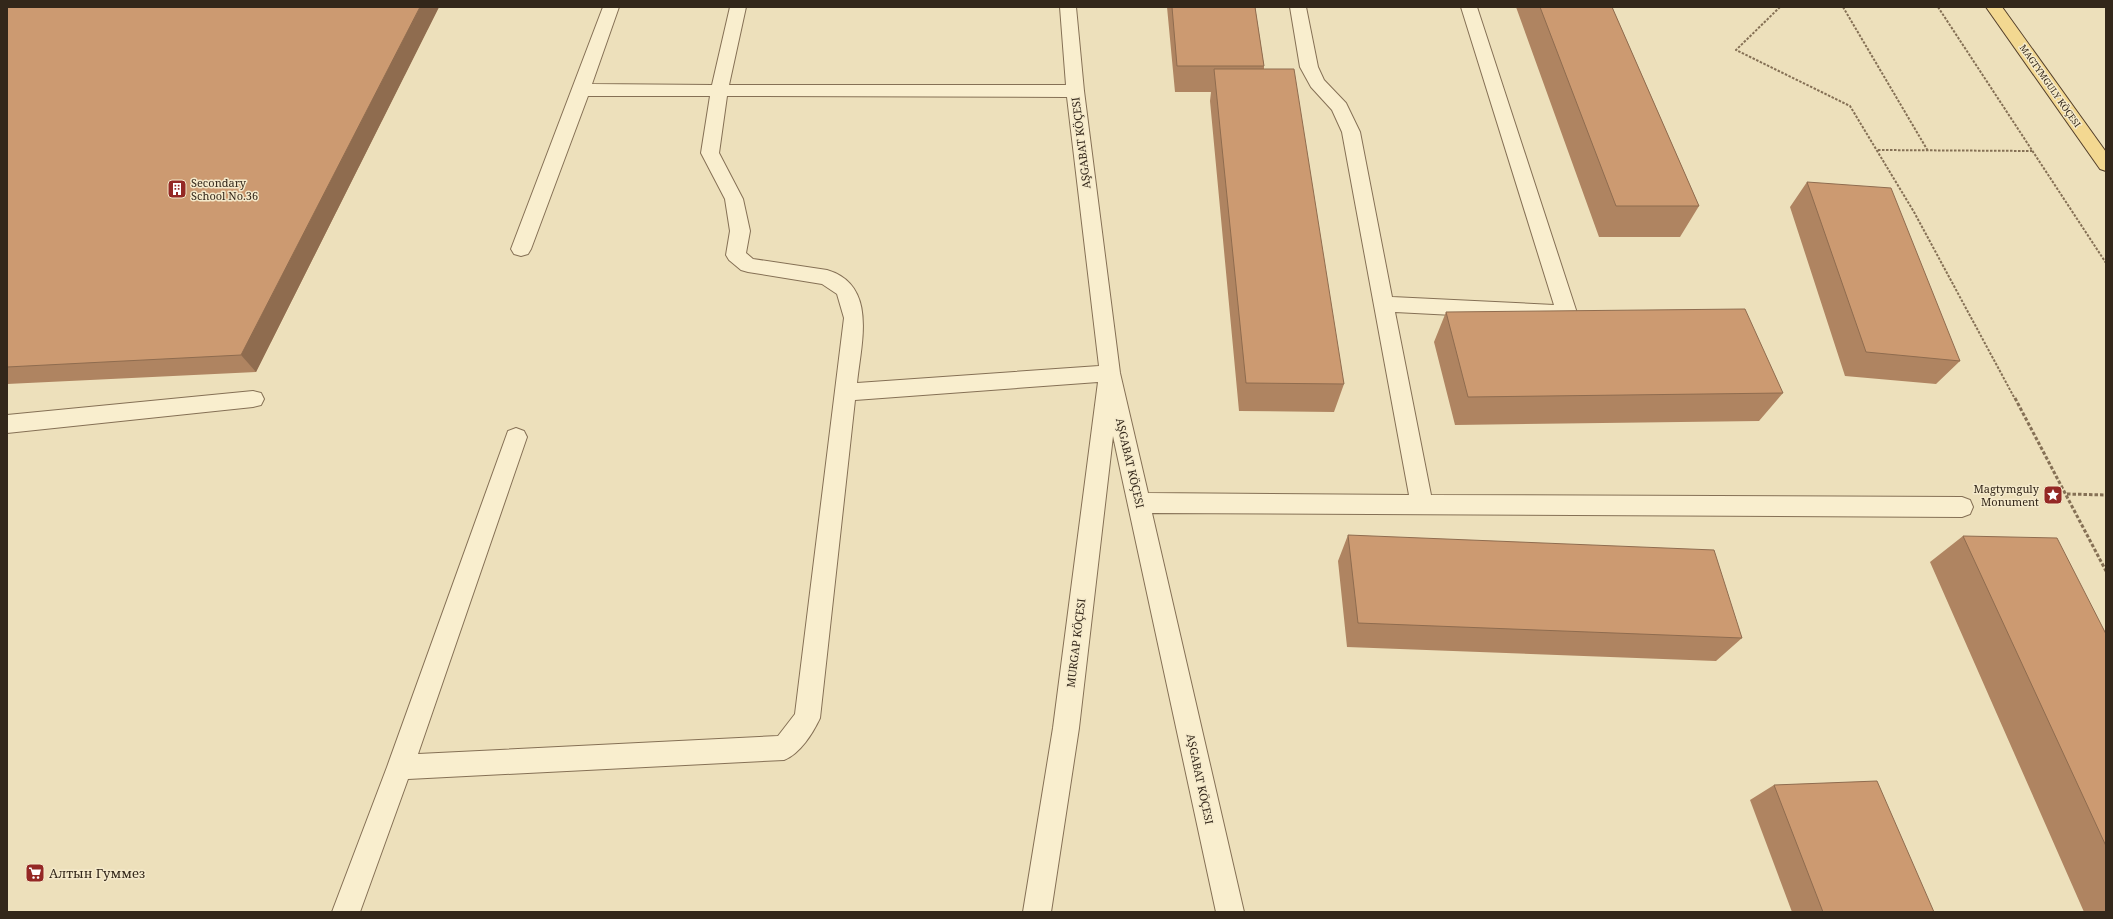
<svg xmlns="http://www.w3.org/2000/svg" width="2113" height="919" viewBox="0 0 2113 919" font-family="'Noto Serif',serif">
<rect width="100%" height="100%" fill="#ede0bb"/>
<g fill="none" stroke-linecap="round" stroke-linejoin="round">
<g stroke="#857055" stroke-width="2">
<path id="minor" d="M603 7H619L592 84 712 85 730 7H746L729 85H1066L1060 7H1076L1084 91 1120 373 1148 493 1409 495 1342 132 1332 110 1311 87 1300 67 1290 7H1306L1318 67 1324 80 1346 103 1360 132 1392 297 1554 305 1461 7H1477L1577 313 1574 318 1567 321 1395 312 1431 495 1962 497 1970 500 1973 507 1970 514 1962 517 1152 513 1244 912H1216L1113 436 1079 728 1051 912H1023L1053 728 1098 382 855 400 820 718C813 733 800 754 784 760L408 779 360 912H332L387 767 508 431 516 428 524 431 527 437 418 754 778 736 795 714 844 318 837 294 822 284 748 272 741 270 729 260 726 255 730 231 725 199 701 153 710 96H588L531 249 528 254 521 256 514 254 511 249ZM727 96 1067 97 1099 366 857 383C861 343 878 285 827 270L753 259 746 253 750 231 743 199 719 153Z
M253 391 261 393 264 399 261 405 253 407 7 433V415Z"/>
</g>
<g stroke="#523e2a" stroke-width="2">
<path id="major" d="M1986 7H2002L2106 152V171L2100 169Z"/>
</g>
<path stroke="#857055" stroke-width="2" stroke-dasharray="2.5 1.5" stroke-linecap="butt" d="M1780 7 1736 50 1850 106 1914 212 2015 399
M1843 7 1928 151
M1938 7 2106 263
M1878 150 2032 151"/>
<path stroke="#857055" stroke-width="3" stroke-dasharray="3.5 2" stroke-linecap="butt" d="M2015 398 2106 571
M2067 494 2106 495"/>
<use href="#minor" fill="#f9eece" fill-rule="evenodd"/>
<use href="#major" fill="#f3d891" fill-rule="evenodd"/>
</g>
<path fill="#af8461" d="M7 7H439L256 372 7 384Z
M1167 7H1255L1264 66V69L1344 384 1334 412 1239 411 1210 101 1211 92H1175Z
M1516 7H1612L1699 206 1680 237H1599Z
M1807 182 1960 361 1936 384 1845 376 1790 207Z
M1446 312 1783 393 1759 421 1455 425 1434 342Z
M1348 535 1742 638 1716 661 1347 647 1338 561Z
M1963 536 2106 634V912H2084L1930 562Z
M1774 785 1934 912H1792L1750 800Z"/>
<path fill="#8f6c4f" d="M420 7H439L256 372 241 355Z"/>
<path fill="#cc9a71" stroke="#8f6c4f" d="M7 7H420L241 355 7 367Z
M1172 7H1255L1264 66H1177Z
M1540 7H1612L1699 206H1616Z
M1214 69H1294L1344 384 1246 383Z
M1807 182 1891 188 1960 361 1866 352Z
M1745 309 1783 393 1468 397 1446 312Z
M1348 535 1714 550 1742 638 1358 623Z
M1963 536 2057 538 2106 634V846Z
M1877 781 1934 912H1823L1774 785Z"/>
<defs>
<g id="building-square" transform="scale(1)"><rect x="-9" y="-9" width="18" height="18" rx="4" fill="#942825" stroke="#f5eacb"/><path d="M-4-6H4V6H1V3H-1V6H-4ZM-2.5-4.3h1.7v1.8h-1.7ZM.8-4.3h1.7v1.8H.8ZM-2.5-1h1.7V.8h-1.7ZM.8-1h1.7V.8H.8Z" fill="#fff"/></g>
<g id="sight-square" transform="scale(1)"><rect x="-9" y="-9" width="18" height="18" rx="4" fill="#942825" stroke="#f5eacb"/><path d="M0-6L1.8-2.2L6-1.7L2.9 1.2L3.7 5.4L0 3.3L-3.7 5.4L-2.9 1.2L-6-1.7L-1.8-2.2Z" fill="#fff"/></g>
<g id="supermarket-square" transform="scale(1)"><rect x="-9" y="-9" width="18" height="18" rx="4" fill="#942825" stroke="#f5eacb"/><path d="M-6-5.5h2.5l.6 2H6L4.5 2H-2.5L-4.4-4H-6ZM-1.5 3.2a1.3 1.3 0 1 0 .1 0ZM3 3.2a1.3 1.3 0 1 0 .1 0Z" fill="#fff"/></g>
</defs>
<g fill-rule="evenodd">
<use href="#building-square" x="177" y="189"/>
<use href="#sight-square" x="2053" y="495"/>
<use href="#supermarket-square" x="35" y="873"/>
</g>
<g text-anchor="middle" stroke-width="3" stroke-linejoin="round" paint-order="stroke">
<g font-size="9" fill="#33271a" stroke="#f5eacb">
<text transform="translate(2050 86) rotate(55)" y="3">MAGTYMGULY KÖÇESI</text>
</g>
<g font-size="11" fill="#33271a" stroke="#f5eacb">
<text transform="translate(1081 143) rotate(-97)" y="4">AŞGABAT KÖÇESI</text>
<text transform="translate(1130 463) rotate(77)" y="4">AŞGABAT KÖÇESI</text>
<text transform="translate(1076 643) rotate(-83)" y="4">MURGAP KÖÇESI</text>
<text transform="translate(1200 779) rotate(78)" y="4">AŞGABAT KÖÇESI</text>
</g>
<g font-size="11" fill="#33271a" stroke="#f5eacb" text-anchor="start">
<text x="191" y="187">Secondary<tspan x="191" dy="13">School No.36</tspan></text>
<text x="2039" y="493" text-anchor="end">Magtymguly<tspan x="2039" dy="13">Monument</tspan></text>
</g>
<g font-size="13" fill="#33271a" stroke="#f5eacb" text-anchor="start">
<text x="49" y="878">Алтын Гуммез</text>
</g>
</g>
<rect width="2113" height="919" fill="none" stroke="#33271a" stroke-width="16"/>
</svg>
